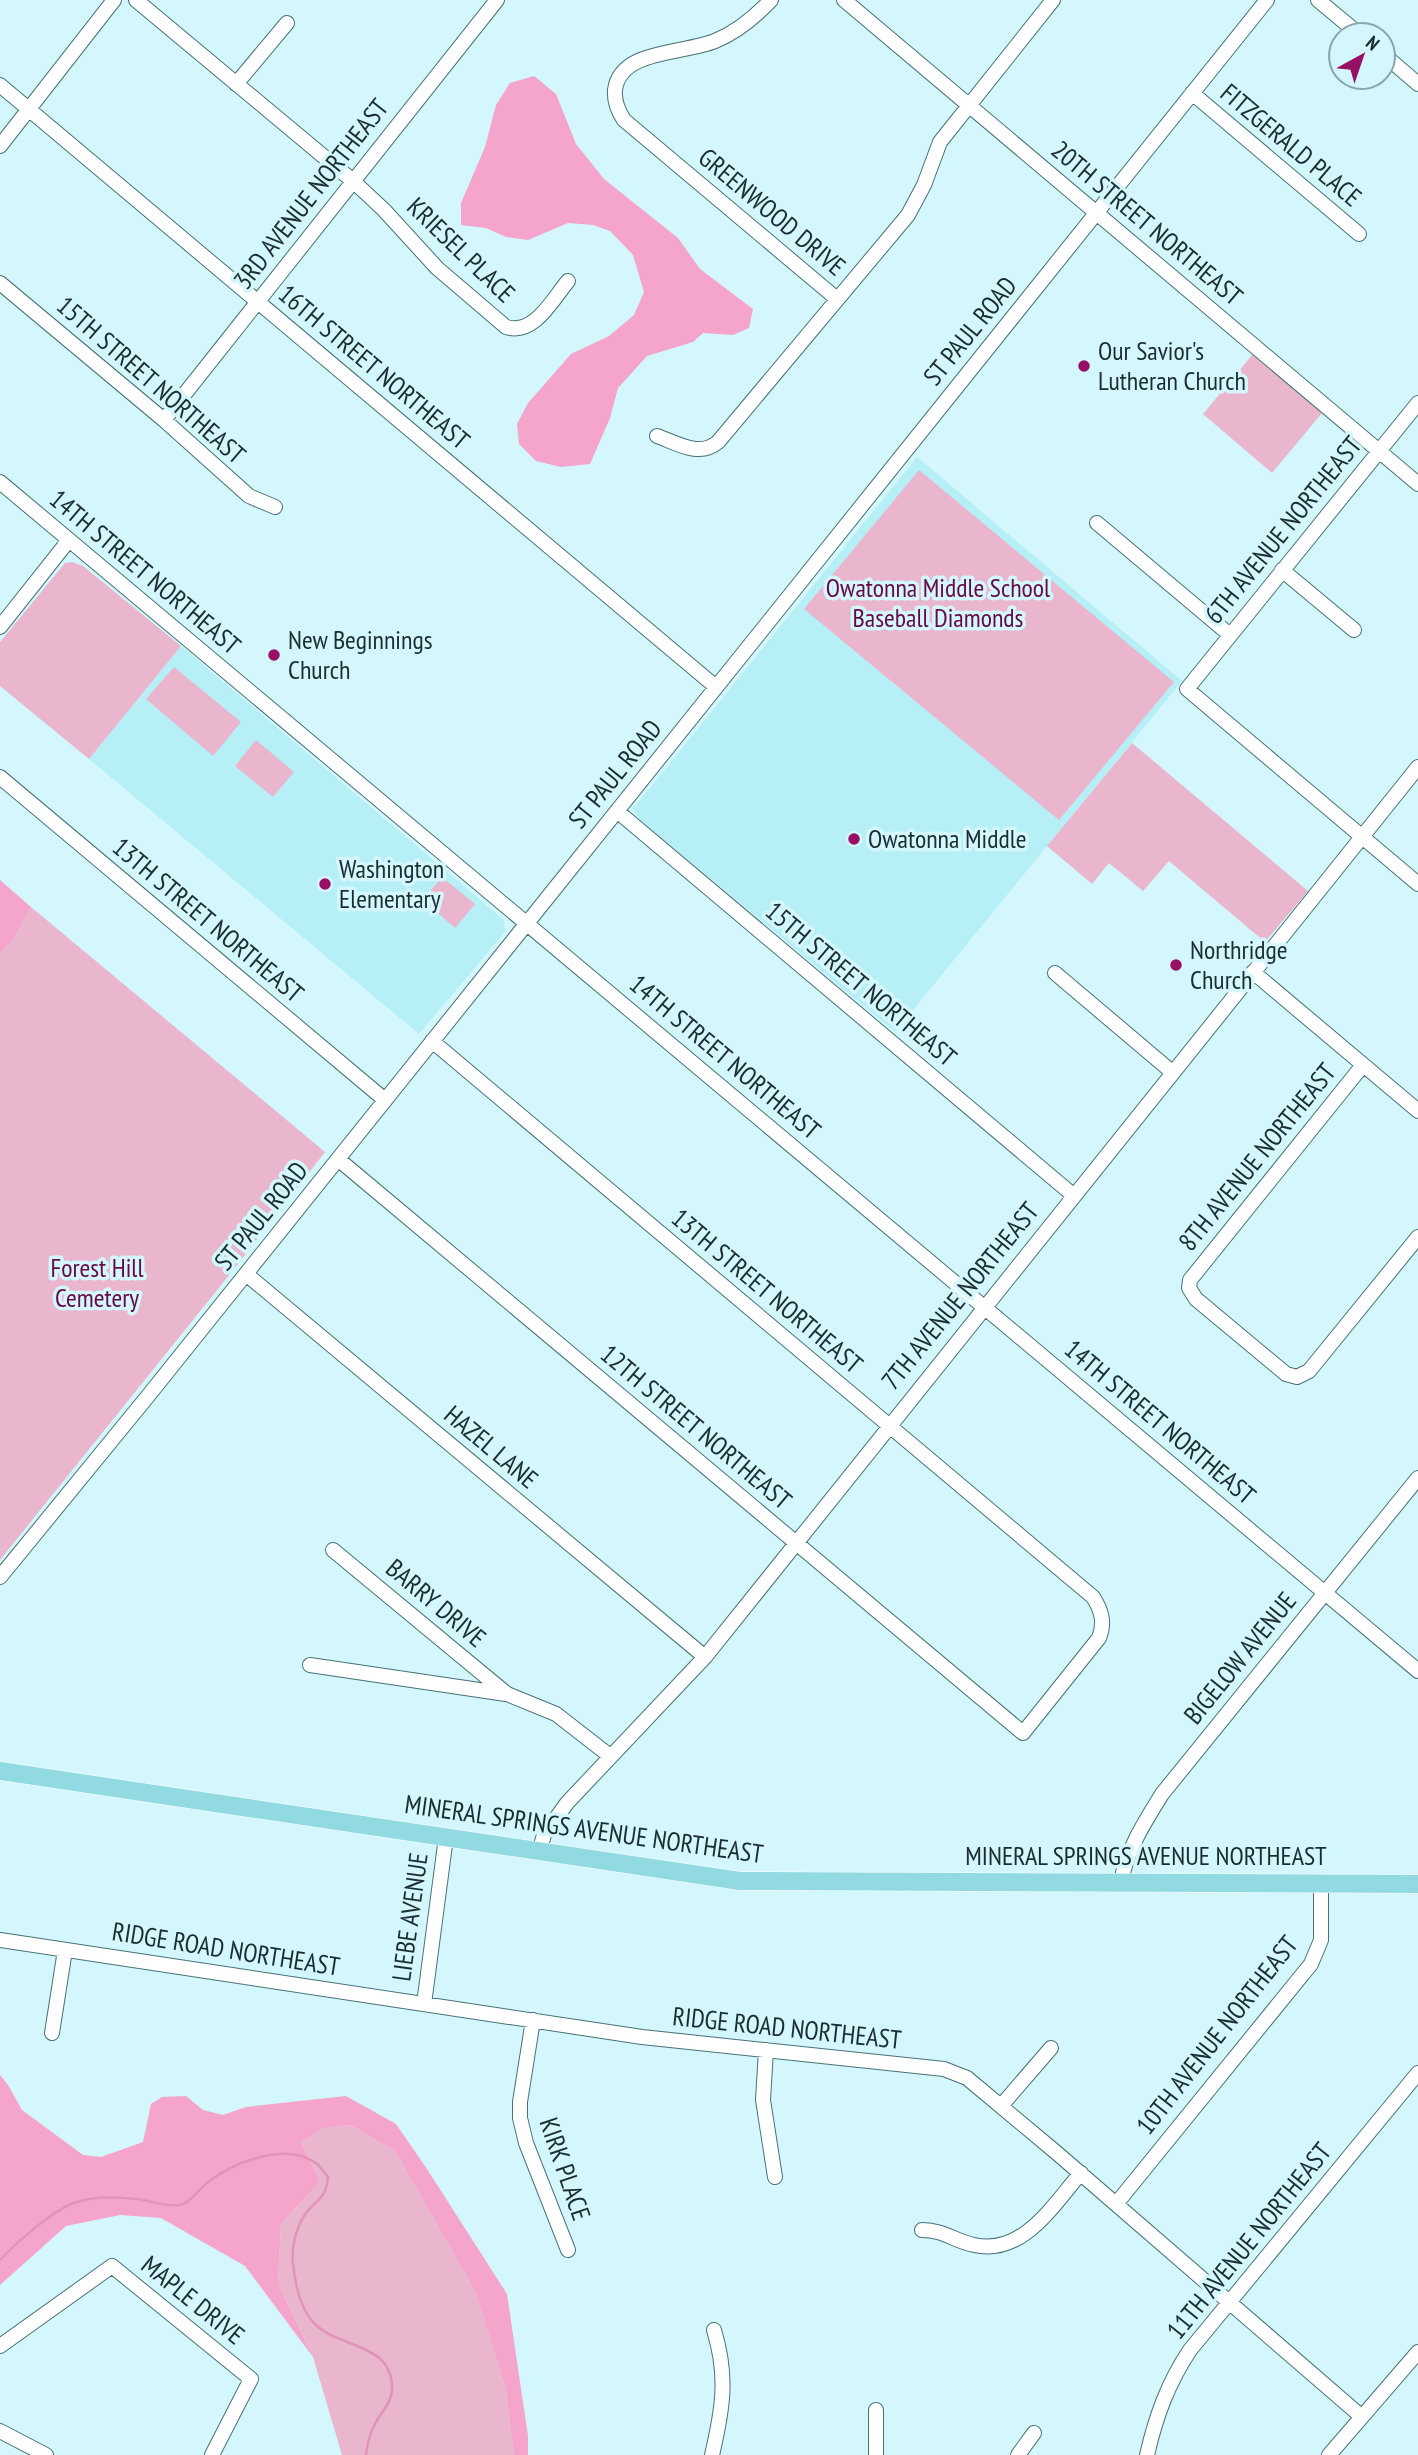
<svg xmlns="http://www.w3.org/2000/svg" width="1418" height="2455" viewBox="0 0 1418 2455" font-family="'PT Sans Narrow',sans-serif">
<rect width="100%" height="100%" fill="#d3f7fc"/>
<path fill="#b6eff6" d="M917 457 1182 681 895 1032 638 818 633 809Z
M181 646 504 920 505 932 419 1034 89 759Z"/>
<path fill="#e9b6cd" d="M1253 354 1322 413 1272 473 1203 414Z
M919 470 1174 682 1059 820 804 609Z
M72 562 83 566 181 646 89 759 0 686V642L65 563Z
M174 667 241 722 213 756 146 699Z
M256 740 294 772 273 797 235 766Z
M1132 743 1308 891 1265 942 1169 861 1143 891 1109 863 1092 884 1047 846Z
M442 877 475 904 455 928 423 900Z
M31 907 325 1152 234 1269 0 1560V954L14 939Z
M350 2125 395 2151 475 2291 506 2390 514 2455H342L313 2357 278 2283 281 2224 320 2182 301 2142 324 2128Z"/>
<path fill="#f5a4cb" d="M534 76 556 94 576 144 604 179 678 238 700 269 753 309 749 328 733 335 703 333 693 342 647 356 618 388 610 418 590 464 561 467 536 461 519 444 517 424 528 403 571 354 609 336 634 315 644 292 633 255 610 231 593 225 568 223 528 240 506 237 486 228 461 225V203L485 147 496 105 510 83Z
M0 880 31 907 14 939 0 954Z
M0 2075 8 2085 22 2110 83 2155 101 2157 143 2142 151 2104 162 2097 186 2096 203 2110 223 2115 246 2107 346 2096 396 2124 427 2169 507 2294 528 2436V2455H514L506 2390 475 2291 395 2151 350 2125 324 2128 301 2142 320 2182 281 2224 278 2283 313 2357 245 2266 161 2218 120 2215 66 2226 0 2285Z"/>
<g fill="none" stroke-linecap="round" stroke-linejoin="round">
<path stroke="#e393ba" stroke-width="2.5" d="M0 2260C16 2243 55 2208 77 2202 94 2196 117 2197 136 2199 149 2200 165 2207 178 2205 190 2204 198 2190 207 2183 233 2162 287 2141 317 2164 321 2167 324 2173 328 2177 326 2201 315 2199 304 2216 296 2229 291 2248 293 2263 295 2284 300 2311 317 2326 343 2349 394 2343 392 2391 391 2404 380 2413 375 2424 370 2433 367 2445 366 2455"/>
<g stroke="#477277" stroke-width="16">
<path id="minor" d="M136 0 353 181 384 210 437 268 506 327C534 336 552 300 568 281
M771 0C755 17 737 32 715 41 684 54 620 49 615 90 614 102 618 111 624 120L837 299
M844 0 1418 484
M1318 0 1360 35
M1383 54 1418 84
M236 84 287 23
M0 85 716 687
M1192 93 1359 234
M0 146 114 0
M0 283 164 420 249 496 275 507
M1418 403 1187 689 1418 884
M164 420 497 0
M657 436C677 443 699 458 718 442L908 215 924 185 940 142 1053 0
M0 482 1418 1671
M1097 523 1230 635
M1282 570 1354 630
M0 627 69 540
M0 777 385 1100
M617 811 1073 1195
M1253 972 1418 1111
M1055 973 1172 1072
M1363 1065 1190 1280 1189 1288 1196 1299 1286 1374 1297 1377 1309 1371 1418 1237
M338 1159 1023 1733 1099 1638C1105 1623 1102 1611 1093 1597L432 1041
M246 1274 705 1657
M333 1550 507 1694 556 1714 610 1756
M0 1577 148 1396 1267 0
M310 1665 506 1694
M539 1852 544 1835 567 1803 705 1657 1418 767
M1121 1881C1128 1848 1144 1823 1162 1794L1418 1478
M0 1940 642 2037 944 2069 967 2078 1058 2154 1362 2417
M424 2004 446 1837
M533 2020 520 2102V2118L526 2143 568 2250
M52 2033 65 1950
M766 2050 763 2100 775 2177
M1001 2106 1051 2048
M1116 2204 1311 1964 1321 1940V1884
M922 2230C944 2230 954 2241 974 2245 1023 2256 1053 2205 1081 2173
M0 2346 112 2266 251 2379 212 2455
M876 2410V2455
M0 2431 46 2455
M712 2455C723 2408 728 2376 714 2330
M1018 2455 1034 2433
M1147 2455C1156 2416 1168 2383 1190 2350L1418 2073
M1329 2455 1418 2352"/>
</g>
<g stroke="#fff" stroke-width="19">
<path id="major" d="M0 1771 740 1881 1418 1884"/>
</g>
<use href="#minor" stroke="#fff" stroke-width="14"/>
<use href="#major" stroke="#92dae2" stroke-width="18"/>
</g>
<g fill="#981065" stroke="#d3f7fc" stroke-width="2.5">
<circle cx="1084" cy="366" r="7"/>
<circle cx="274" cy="655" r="7"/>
<circle cx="854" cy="839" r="7"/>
<circle cx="325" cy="884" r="7"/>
<circle cx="1176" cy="965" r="7"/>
</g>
<g text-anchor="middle" stroke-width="7" stroke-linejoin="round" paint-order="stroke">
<g font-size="26" fill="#1b2d30" stroke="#d3f7fc">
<text transform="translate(1291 145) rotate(40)" y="9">FITZGERALD PLACE</text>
<text transform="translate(311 194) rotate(-52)" y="9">3RD AVENUE NORTHEAST</text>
<text transform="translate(772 212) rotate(40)" y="9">GREENWOOD DRIVE</text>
<text transform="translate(1147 223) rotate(40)" y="9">20TH STREET NORTHEAST</text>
<text transform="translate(461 250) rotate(44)" y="9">KRIESEL PLACE</text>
<text transform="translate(970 331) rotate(-51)" y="9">ST PAUL ROAD</text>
<text transform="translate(374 367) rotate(40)" y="9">16TH STREET NORTHEAST</text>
<text transform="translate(151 380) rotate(41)" y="9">15TH STREET NORTHEAST</text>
<text transform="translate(1283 530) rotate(-51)" y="9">6TH AVENUE NORTHEAST</text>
<text transform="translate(145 572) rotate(40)" y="9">14TH STREET NORTHEAST</text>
<text transform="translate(615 774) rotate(-51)" y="9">ST PAUL ROAD</text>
<text transform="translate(208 920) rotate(40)" y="9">13TH STREET NORTHEAST</text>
<text transform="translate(861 984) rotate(40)" y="9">15TH STREET NORTHEAST</text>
<text transform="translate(725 1057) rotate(40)" y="9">14TH STREET NORTHEAST</text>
<text transform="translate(1257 1157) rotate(-51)" y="9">8TH AVENUE NORTHEAST</text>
<text transform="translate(261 1216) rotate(-51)" y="9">ST PAUL ROAD</text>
<text transform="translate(767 1291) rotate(40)" y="9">13TH STREET NORTHEAST</text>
<text transform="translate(960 1296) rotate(-51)" y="9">7TH AVENUE NORTHEAST</text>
<text transform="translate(1160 1422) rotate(40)" y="9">14TH STREET NORTHEAST</text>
<text transform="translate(696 1427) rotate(40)" y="9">12TH STREET NORTHEAST</text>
<text transform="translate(491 1447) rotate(40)" y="9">HAZEL LANE</text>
<text transform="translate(436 1603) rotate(40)" y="9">BARRY DRIVE</text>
<text transform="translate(1240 1658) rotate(-51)" y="9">BIGELOW AVENUE</text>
<text transform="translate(584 1829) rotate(8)" y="9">MINERAL SPRINGS AVENUE NORTHEAST</text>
<text x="1146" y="1865">MINERAL SPRINGS AVENUE NORTHEAST</text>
<text transform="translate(410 1917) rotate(-82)" y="9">LIEBE AVENUE</text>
<text transform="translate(226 1949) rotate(9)" y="9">RIDGE ROAD NORTHEAST</text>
<text transform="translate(787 2028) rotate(6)" y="9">RIDGE ROAD NORTHEAST</text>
<text transform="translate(1217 2035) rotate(-52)" y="9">10TH AVENUE NORTHEAST</text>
<text transform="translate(565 2169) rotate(71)" y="9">KIRK PLACE</text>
<text transform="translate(1249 2241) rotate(-51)" y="9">11TH AVENUE NORTHEAST</text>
<text transform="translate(193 2300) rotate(39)" y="9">MAPLE DRIVE</text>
</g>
<g font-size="26" fill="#1b2d30" stroke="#d3f7fc" text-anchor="start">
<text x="1098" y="360">Our Savior's<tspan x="1098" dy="30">Lutheran Church</tspan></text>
<text x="288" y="649">New Beginnings<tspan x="288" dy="30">Church</tspan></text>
<text x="868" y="848">Owatonna Middle</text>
<text x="339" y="878">Washington<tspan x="339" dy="30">Elementary</tspan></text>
<text x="1190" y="959">Northridge<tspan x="1190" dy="30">Church</tspan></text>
</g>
<g font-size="26" fill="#680844" stroke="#d3f7fc">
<text x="938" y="597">Owatonna Middle School<tspan x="938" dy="30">Baseball Diamonds</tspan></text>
<text x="97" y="1277">Forest Hill<tspan x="97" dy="30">Cemetery</tspan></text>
</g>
</g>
<g transform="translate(1362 56) rotate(40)"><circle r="33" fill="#d3f7fc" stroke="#89a6aa" stroke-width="2"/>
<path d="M0-5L12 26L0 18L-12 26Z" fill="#981065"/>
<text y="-10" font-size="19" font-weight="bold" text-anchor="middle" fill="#1b2d30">N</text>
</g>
</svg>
